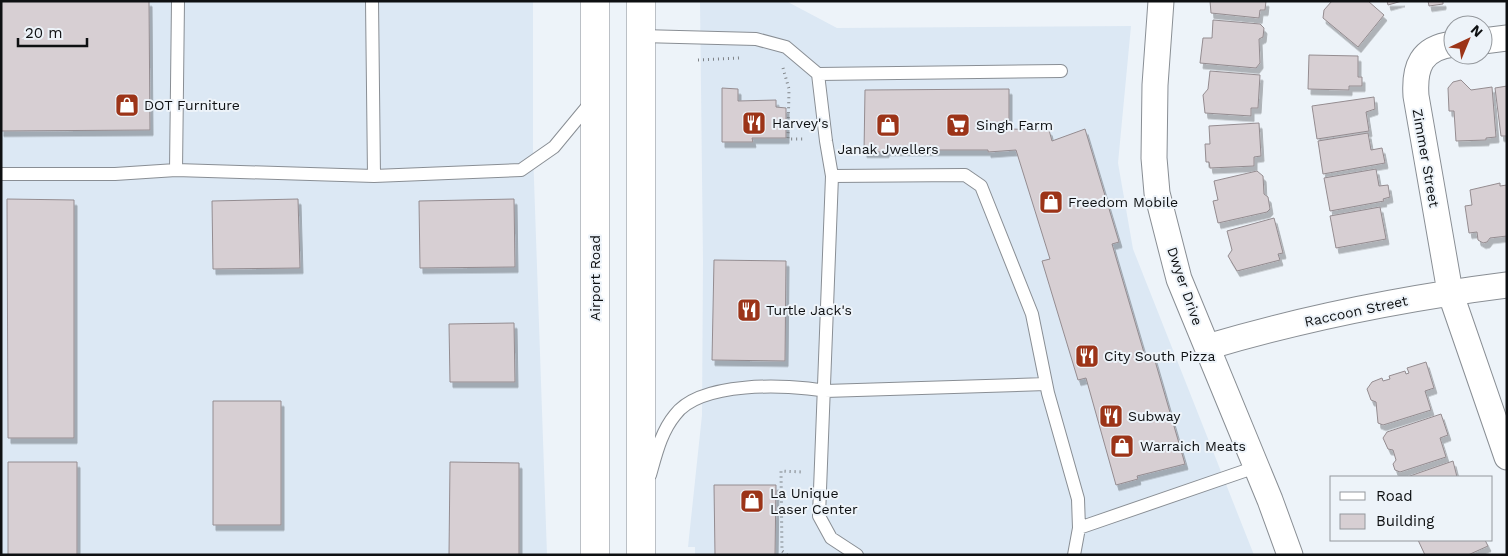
<svg xmlns="http://www.w3.org/2000/svg" width="1508" height="556" viewBox="0 0 1508 556" font-family="'Work Sans',sans-serif">
<defs>
<filter id="shadow"><feDropShadow dx="3" dy="5.5" stdDeviation="0" flood-color="#0004"/></filter>
</defs>
<rect width="100%" height="100%" fill="#edf3f9"/>
<path fill="#dce8f4" d="M1 1H533V151L547 555H1Z
M700 1H786L837 28 1131 26 1118 163 1133 249 1254 555H695V547H688L702 415 703 261Z"/>
<path fill="#d7cfd3" stroke="#948c90" filter="url(#shadow)" d="M1 1H149L150 130 1 131Z
M1210 1H1266L1265 10H1260L1259 18 1211 13Z
M1332 1H1368L1384 15 1358 47 1323 18 1324 10Z
M1387 1H1402L1388 5Z
M1428 1H1443V4L1429 6Z
M1213 20 1260 24 1264 28 1263 37 1259 39 1260 63 1256 68 1200 63 1203 38H1212Z
M1309 55 1358 56V77H1362V86H1349V90L1308 89Z
M1210 71 1260 75 1258 108H1251V116L1205 113 1203 95 1208 89Z
M1461 80 1471 90 1492 87 1496 137 1486 138V140L1456 141 1454 111H1449L1448 88 1453 82Z
M1507 86V136H1501L1495 88Z
M722 88 738 89V101L776 100V107L786 108V138H752L753 142H722Z
M1009 89V129L1049 130 1052 141 1085 129 1119 242 1112 244 1145 356 1153 354 1185 464 1137 476 1138 479 1116 485 1086 378 1078 380 1042 261 1050 259 1016 150 988 152V150H886V152H864L865 90Z
M1374 97 1375 109 1366 112 1369 131 1317 139 1312 106Z
M1259 123 1261 156 1254 157V166L1210 168 1209 162H1206L1205 144H1210L1209 126Z
M1368 133 1371 150 1382 148 1385 163 1323 174 1318 141Z
M1376 169 1379 186 1388 185 1390 197 1383 199 1384 201 1330 211 1324 178Z
M1257 171 1263 176 1264 194 1268 197 1270 209 1267 212 1218 223 1213 201 1218 200 1214 181Z
M1500 183V186L1507 185V236L1490 238 1487 242 1483 243 1478 240 1477 232 1469 233 1465 206 1472 205 1470 190Z
M7 199 74 200V438H8Z
M298 199 300 268 213 269 212 201Z
M514 199 515 267 420 268 419 201Z
M1380 207 1386 239 1336 248 1330 216Z
M1274 218 1283 253 1278 254 1280 260 1237 271 1228 256 1232 250 1227 231Z
M714 260 786 261 785 361 712 360Z
M514 323 515 382H450L449 324Z
M1426 362 1434 388 1425 391 1431 410 1383 425 1378 423 1376 402 1371 400 1367 389 1372 382 1382 378 1383 381 1390 379 1389 376 1405 371 1406 374 1409 373 1407 368Z
M213 401H281V525H213Z
M1441 414 1448 435 1440 438 1446 457 1400 472 1395 470 1393 464 1396 460 1393 450 1388 449 1383 438 1387 432Z
M1453 461 1457 477H1407Z
M8 462H77V555H8Z
M450 462 519 463V555H449Z
M714 485H776L775 555H715Z
M1418 540H1485L1488 546 1468 555H1425Z"/>
<g fill="none" stroke-linecap="round" stroke-linejoin="round">
<g stroke="#898e94" stroke-width="14">
<path id="service" d="M641 36 756 39 786 47 818 74
M176 170 178 1
M1 174H115L176 170 374 176 372 1
M374 176 521 170 554 147 592 101
M832 176 965 175 981 186 1032 314 1048 393 1078 499 1079 528 1074 555
M650 475C656 454 661 432 675 415 700 381 787 384 825 391L1046 384
M1079 528 1256 467
M857 555 831 538 819 516 832 176 826 141 818 74 1061 71"/>
</g>
<g stroke="#898e94" stroke-width="27">
<path id="minor" d="M1161 1 1155 85 1154 158 1157 193 1179 279 1270 500 1290 555
M1483 41 1507 38
M1453 44C1421 48 1414 67 1416 96L1450 292 1507 457
M1207 347C1305 318 1405 298 1507 285"/>
</g>
<g stroke="#898e94" stroke-width="29">
<path id="secondary" d="M595 1V555
M641 555V1"/>
</g>
<path stroke="#7d8185" stroke-width="3" stroke-dasharray="1 4" stroke-linecap="butt" d="M698 60 740 58
M783 68 789 89 788 139H805
M787 555 782 551 781 471 803 472"/>
<use href="#service" stroke="#fff" stroke-width="12"/>
<use href="#minor" stroke="#fff" stroke-width="25"/>
<use href="#secondary" stroke="#fff" stroke-width="28"/>
</g>
<defs>
<g id="shop-square" transform="scale(1.25)"><rect x="-9" y="-9" width="18" height="18" rx="4" fill="#9c3418" stroke="#edf3f9"/><path d="M-5-2.5h2.3a2.7 3.5 0 0 1 5.4 0H5L5.5 6h-11ZM-1.5-2.5h3a1.5 2.3 0 0 0-3 0Z" fill="#fff"/></g>
<g id="restaurant-square" transform="scale(1.25)"><rect x="-9" y="-9" width="18" height="18" rx="4" fill="#9c3418" stroke="#edf3f9"/><path d="M-5-6h1v4h1v-4h1v4h1v-4h1v5L-1.5 .5V6h-2V.5L-5-1ZM5-6V6H3V1.5H1.5Q1.5-4 5-6Z" fill="#fff"/></g>
<g id="supermarket-square" transform="scale(1.25)"><rect x="-9" y="-9" width="18" height="18" rx="4" fill="#9c3418" stroke="#edf3f9"/><path d="M-6-5.5h2.5l.6 2H6L4.5 2H-2.5L-4.4-4H-6ZM-1.5 3.2a1.3 1.3 0 1 0 .1 0ZM3 3.2a1.3 1.3 0 1 0 .1 0Z" fill="#fff"/></g>
</defs>
<g fill-rule="evenodd">
<use href="#shop-square" x="127" y="105"/>
<use href="#restaurant-square" x="754" y="123"/>
<use href="#shop-square" x="888" y="125"/>
<use href="#supermarket-square" x="958" y="125"/>
<use href="#shop-square" x="1051" y="202"/>
<use href="#restaurant-square" x="749" y="310"/>
<use href="#restaurant-square" x="1087" y="356"/>
<use href="#restaurant-square" x="1111" y="416"/>
<use href="#shop-square" x="1122" y="446"/>
<use href="#shop-square" x="752" y="501"/>
</g>
<g text-anchor="middle" stroke-width="4" stroke-linejoin="round" paint-order="stroke">
<g font-size="14" fill="#0e1012" stroke="#edf3f9" text-anchor="start">
<text x="144" y="110">DOT Furniture</text>
<text x="772" y="128">Harvey's</text>
<text x="976" y="130">Singh Farm</text>
<text x="888" y="154" text-anchor="middle">Janak Jwellers</text>
<text x="1068" y="207">Freedom Mobile</text>
<text x="766" y="315">Turtle Jack's</text>
<text x="1104" y="361">City South Pizza</text>
<text x="1128" y="421">Subway</text>
<text x="1140" y="451">Warraich Meats</text>
<text x="770" y="498">La Unique<tspan x="770" dy="16">Laser Center</tspan></text>
</g>
<g font-size="14" fill="#0e1012" stroke="#edf3f9">
<text transform="translate(1426 158) rotate(80)" y="5">Zimmer Street</text>
<text transform="translate(595 278) rotate(-90)" y="5">Airport Road</text>
<text transform="translate(1185 286) rotate(71)" y="5">Dwyer Drive</text>
<text transform="translate(1356 311) rotate(-12)" y="5">Raccoon Street</text>
</g>
</g>
<rect width="1508" height="556" fill="none" stroke="#0e1012" stroke-width="5"/>
<rect x="1330" y="476" width="162" height="65" fill="#edf3f9" stroke="#94989d"/>
<rect x="1340" y="492" width="25" height="8" fill="#ffffff" stroke="#94989d"/>
<text x="1376" y="501" font-size="15" fill="#0e1012">Road</text>
<rect x="1340" y="514" width="25" height="15" fill="#d7cfd3" stroke="#94989d"/>
<text x="1376" y="526" font-size="15" fill="#0e1012">Building</text>
<g transform="translate(1468 40) rotate(44)"><circle r="24" fill="#edf3f9" stroke="#94989d"/>
<path d="M0-4L9 19L0 12L-9 19Z" fill="#9c3418"/>
<text y="-8" font-size="14" font-weight="bold" text-anchor="middle" fill="#0e1012">N</text>
</g>
<path d="M18 38v8h69v-8" fill="none" stroke="#0e1012" stroke-width="2.5"/>
<text x="25" y="38" font-size="15" fill="#0e1012" stroke="#edf3f9" stroke-width="4" paint-order="stroke">20 m</text>
</svg>
